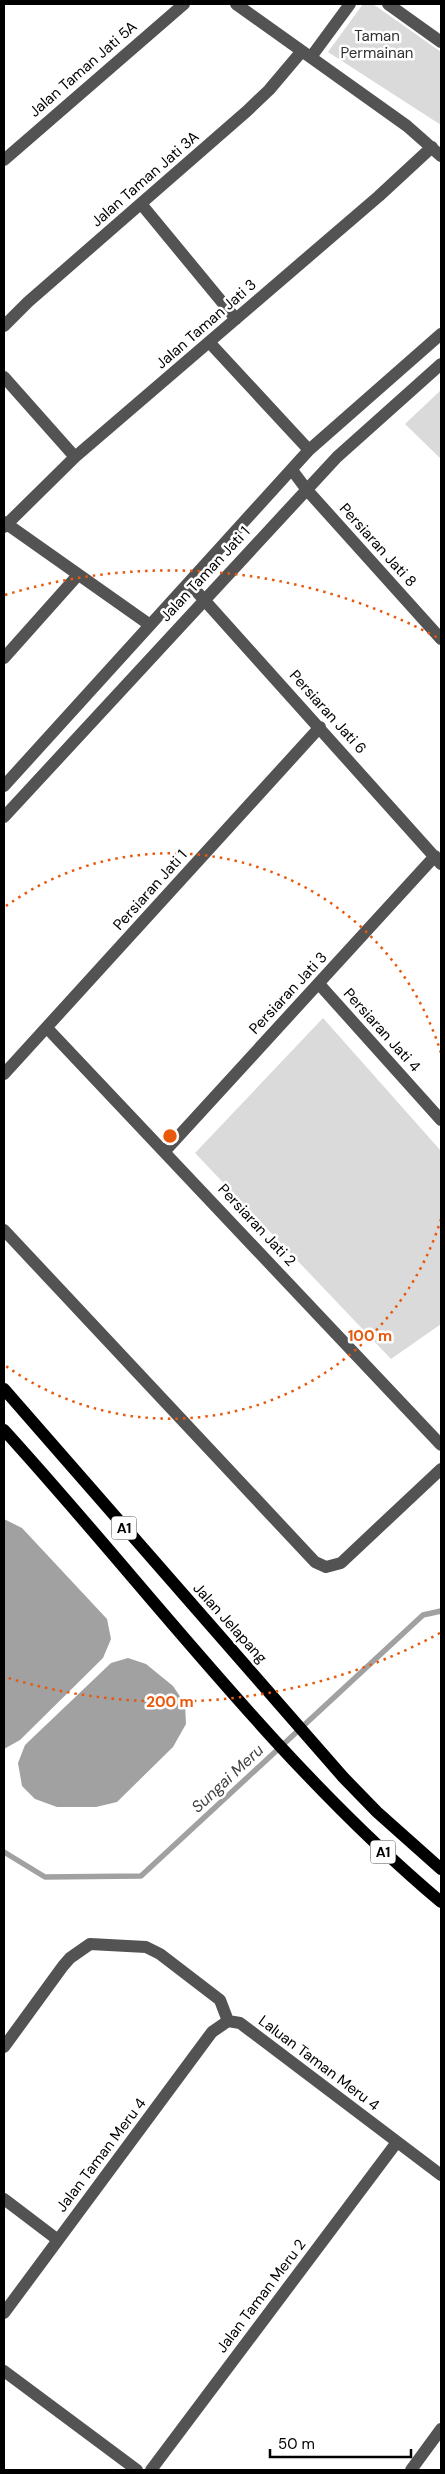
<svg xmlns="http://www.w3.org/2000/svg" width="445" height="2474" viewBox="0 0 445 2474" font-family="'DM Sans',sans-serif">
<rect width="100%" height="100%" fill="#fff"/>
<path fill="#dadada" d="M363 4H373L441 52V125L328 52Z
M441 390V459L405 424Z
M323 1018 441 1151V1324L391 1359 195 1153Z"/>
<path fill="#a1a1a1" d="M4 1519 22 1528 107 1619 111 1639 103 1658 20 1740 4 1749Z
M128 1658 146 1664 173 1686 185 1704 186 1724 173 1747 117 1802 96 1807H57L35 1799 22 1786 18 1763 25 1745 111 1663Z"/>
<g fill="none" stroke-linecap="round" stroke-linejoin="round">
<path stroke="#a1a1a1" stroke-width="5.5" d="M4 1852 45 1877 141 1876 423 1615 441 1611"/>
<path stroke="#535353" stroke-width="12" d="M236 4 407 126 441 156
M388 4 441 42
M311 57 350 4
M4 160 184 4
M142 205 236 319
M4 326 28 302 247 111 269 90 302 51
M209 342 309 450
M4 377 75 457
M292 470 307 490 441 639
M4 522 150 625
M4 527 75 457 379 196 432 147
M189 583 441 864
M4 658 78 575
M4 786 309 450 441 334
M4 817 337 457 441 364
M319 984 441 1120
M47 1028 441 1445
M4 1074 320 727
M165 1151 435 856
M4 1230 315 1562 326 1567 341 1563 441 1469
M4 2047 63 1966 70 1958 90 1944 146 1947 160 1954 220 2000 228 2021
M4 2199 58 2240
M4 2313 212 2032 228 2021 240 2023 441 2175
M4 2371 137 2470
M151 2470 397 2142
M411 2470 441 2429"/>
<path stroke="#000" stroke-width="12" d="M4 1389 343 1777 377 1812 441 1869
M4 1430C147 1587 278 1765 441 1902"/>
</g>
<g fill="none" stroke="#e8590c" stroke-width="2.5" stroke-dasharray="2.5 5">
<path d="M441 1219A283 283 0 0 1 6 1366M6 906A283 283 0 0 1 441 1053"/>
<path d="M440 1633A566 566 0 0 1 5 1677M5 595A566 566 0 0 1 440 639"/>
</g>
<g text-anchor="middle" stroke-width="5" stroke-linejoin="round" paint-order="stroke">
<g fill="#fff" stroke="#4c4c4c" stroke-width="1">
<rect x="111.5" y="1516.5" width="25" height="23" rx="4"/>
<rect x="370.5" y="1840.5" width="25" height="23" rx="4"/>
</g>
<g font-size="14" font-weight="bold" fill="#000">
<text x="124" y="1533">A1</text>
<text x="383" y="1857">A1</text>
</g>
<g font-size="15" fill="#313131" stroke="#fff">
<text x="377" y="41">Taman<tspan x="377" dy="17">Permainan</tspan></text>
</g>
<g font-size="15" fill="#000" stroke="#fff">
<text transform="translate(83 69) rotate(-41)" y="5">Jalan Taman Jati 5A</text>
<text transform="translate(145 179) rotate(-41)" y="5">Jalan Taman Jati 3A</text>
<text transform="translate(206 324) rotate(-41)" y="5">Jalan Taman Jati 3</text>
<text transform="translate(378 545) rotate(48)" y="5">Persiaran Jati 8</text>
<text transform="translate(205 574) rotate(-47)" y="5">Jalan Taman Jati 1</text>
<text transform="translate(328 712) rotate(48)" y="5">Persiaran Jati 6</text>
<text transform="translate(150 890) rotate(-48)" y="5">Persiaran Jati 1</text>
<text transform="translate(288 993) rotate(-47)" y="5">Persiaran Jati 3</text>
<text transform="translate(382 1030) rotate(48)" y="5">Persiaran Jati 4</text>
<text transform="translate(257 1225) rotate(47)" y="5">Persiaran Jati 2</text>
<text transform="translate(230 1623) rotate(48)" y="5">Jalan Jelapang</text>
<text transform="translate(319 2063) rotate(37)" y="5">Laluan Taman Meru 4</text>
<text transform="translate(101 2155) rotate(-53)" y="5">Jalan Taman Meru 4</text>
<text transform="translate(261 2296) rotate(-53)" y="5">Jalan Taman Meru 2</text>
</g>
<g font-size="16" font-style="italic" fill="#424242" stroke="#fff">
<text transform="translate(227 1778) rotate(-43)" y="6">Sungai Meru</text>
</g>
</g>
<circle cx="170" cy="1136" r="8" fill="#e8590c" stroke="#fff" stroke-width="2.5"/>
<g font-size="15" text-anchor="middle" font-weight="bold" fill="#e8590c" stroke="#fff" stroke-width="5" stroke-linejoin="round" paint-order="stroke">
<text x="370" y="1341">100 m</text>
<text x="170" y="1707">200 m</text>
</g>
<rect width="445" height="2474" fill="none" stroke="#000000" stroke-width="10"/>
<path d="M270 2449v8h141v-8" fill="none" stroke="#000000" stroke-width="2.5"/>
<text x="278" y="2449" font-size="15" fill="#000000" stroke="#ffffff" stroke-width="4" paint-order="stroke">50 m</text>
</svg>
